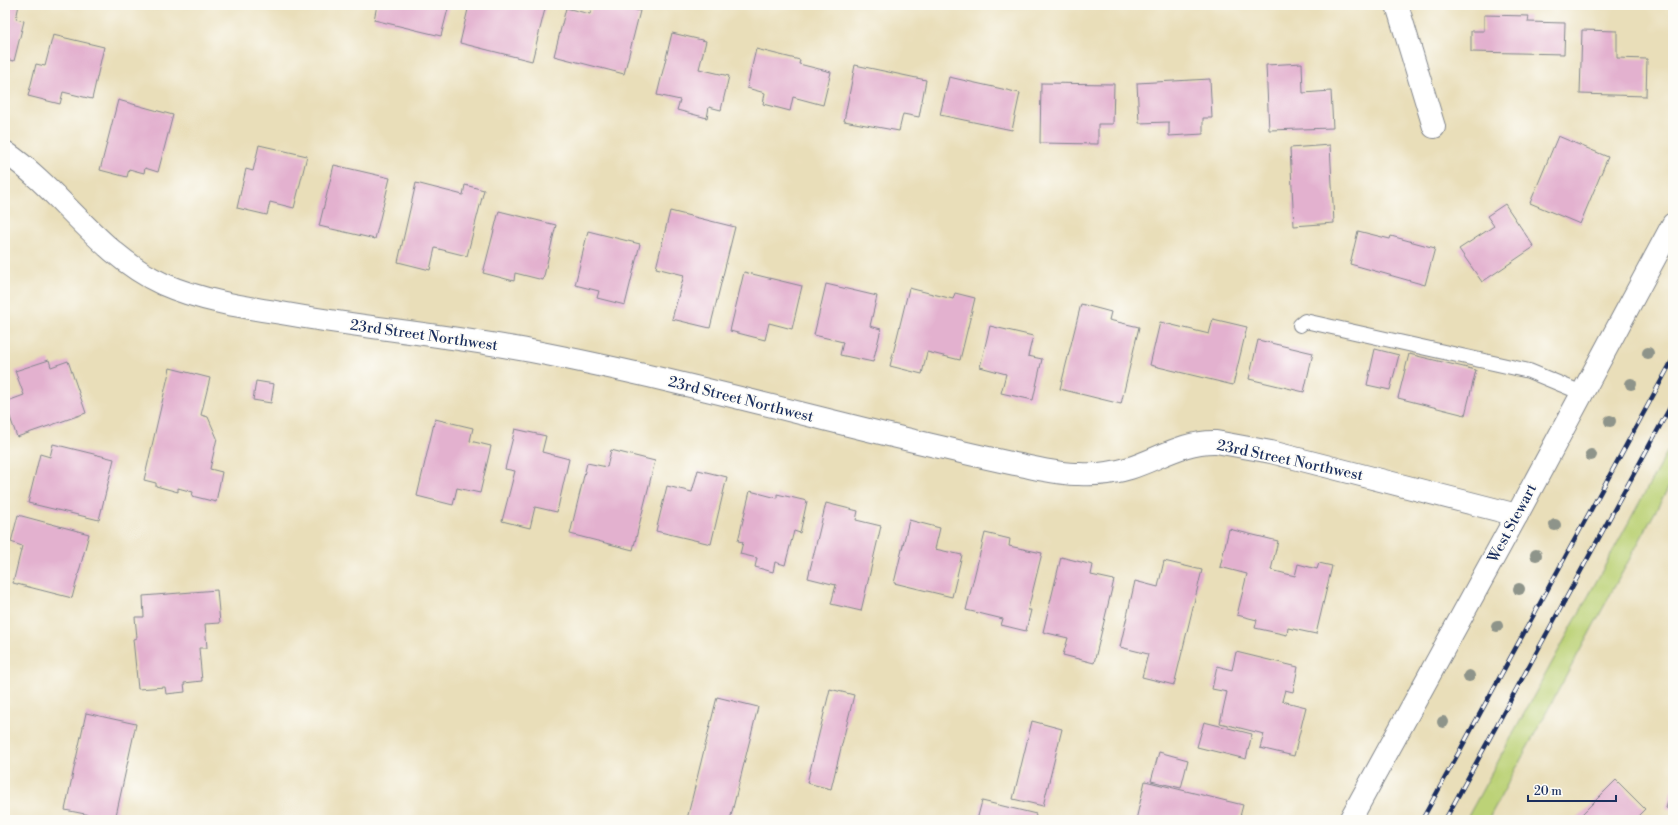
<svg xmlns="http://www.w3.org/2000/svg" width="1678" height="825" viewBox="0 0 1678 825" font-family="'Libre Bodoni',serif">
<rect width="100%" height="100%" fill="#fdfcf7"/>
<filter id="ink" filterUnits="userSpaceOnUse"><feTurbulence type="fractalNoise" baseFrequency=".025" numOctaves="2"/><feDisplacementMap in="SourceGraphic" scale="8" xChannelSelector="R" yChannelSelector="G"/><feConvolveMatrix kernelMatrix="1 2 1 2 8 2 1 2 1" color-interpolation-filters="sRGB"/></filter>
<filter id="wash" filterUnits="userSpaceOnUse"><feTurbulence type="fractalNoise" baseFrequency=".012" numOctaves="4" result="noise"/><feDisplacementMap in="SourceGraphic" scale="16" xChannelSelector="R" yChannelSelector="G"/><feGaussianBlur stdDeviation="0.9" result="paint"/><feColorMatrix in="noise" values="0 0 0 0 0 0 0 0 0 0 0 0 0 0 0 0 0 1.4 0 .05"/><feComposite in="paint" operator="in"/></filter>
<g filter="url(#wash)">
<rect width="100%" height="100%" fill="#e9deb9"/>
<path fill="#bcd277" stroke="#6c806a" d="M1673 441V479L1488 820H1466Z"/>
<g id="blocks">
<path fill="#e3b1cf" d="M5 5H19L16 19 24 21 14 61 5 59Z
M377 5H449L441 36 374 20Z
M469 5H546L532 61 460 43Z
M592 5H617L640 11 624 74 554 56 566 8 590 14Z
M1484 15 1529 16 1528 22 1565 23 1564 54 1471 52V31H1484Z
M1582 30 1617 31V58L1647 59 1646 96 1580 94Z
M672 33 706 41 699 69 729 76 721 110 709 107 707 118 677 110 680 100 657 95Z
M53 35 104 47 92 99 63 92 60 104 28 96 36 64 45 66Z
M756 49 800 60 799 64 831 72 823 105 793 97 790 111 763 104 765 93 747 88Z
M1302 63 1303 93 1331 91 1333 128 1269 130 1266 65Z
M855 65 926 80 919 117 903 114 899 131 844 121Z
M949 77 1020 93 1012 130 940 115Z
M1210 79 1212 118H1203V134L1169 136V122L1139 123 1137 83Z
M1041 83 1114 84 1113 124H1098V144L1040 143Z
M118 100 173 115 158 172 145 168 144 173 129 169 127 177 100 170Z
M1558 136 1608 157 1580 224 1530 203Z
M259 145 307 156 294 208 270 202 267 215 237 208 246 169 253 171Z
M1330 145 1334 223 1294 226 1290 148Z
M334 165 390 178 375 239 319 226Z
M416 183 463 195 465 185 484 190 467 256 435 248 430 270 398 262Z
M1505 204 1534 247 1482 282 1459 249 1494 226 1487 216Z
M499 211 556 225 543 280 515 273 514 281 483 273Z
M670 211 735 227 710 328 672 319 684 275 656 268Z
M588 231 640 244 625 305 597 298 599 291 575 285Z
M1358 231 1390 239 1391 236 1435 248 1425 285 1350 264Z
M744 272 802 286 792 329 769 323 765 340 730 331Z
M826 284 877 296 870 326 881 329 873 362 840 355 843 342 814 335Z
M909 288 953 299 955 293 975 298 960 360 927 352 922 374 890 366Z
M1081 304 1111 312 1109 320 1139 327 1121 404 1060 389Z
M1213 319 1247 327 1233 385 1150 365 1160 322 1209 334Z
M990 326 1033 336 1028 356 1042 359 1033 400 1001 393 1006 374 980 367Z
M1258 340 1313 353 1304 392 1249 379Z
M1375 349 1399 355 1390 390 1367 385Z
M1409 354 1476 370 1465 415 1398 398Z
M49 360 51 367 68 361 86 413 17 437 5 403V402L24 395 15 371Z
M170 368 210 378 201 415 208 417 217 438 210 469 222 472 216 502 192 496 193 492 178 488V492L156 486V483L144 480Z
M256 381 274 384 271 403 253 400Z
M435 419 473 428 470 441 491 446 480 493 457 488 453 505 417 496Z
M515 429 546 436 542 452 569 459 557 512 535 507 530 528 502 521 515 471 505 469Z
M53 444 114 459 99 520 28 503 40 454 50 457Z
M611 450 655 461 633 550 570 534 587 463 607 467Z
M698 470 727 477 711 544 656 531 667 486 692 492Z
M750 491 777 498V494L807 501 800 533 794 531 785 565 775 562 773 572 755 567 757 558 740 554 743 542 738 541Z
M826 503 858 511 856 520 881 526 861 611 831 604 836 585 808 578Z
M18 515 89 534 72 598 13 583 22 546 11 542Z
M909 520 940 528 935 549 962 555 952 597 894 583Z
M1229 529 1278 541 1271 570 1295 576 1298 564 1317 569 1319 563 1332 566 1316 634 1288 628 1287 635 1255 628 1257 620 1237 615 1247 574 1220 567Z
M985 533 1010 539 1009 546 1042 553 1028 610H1031L1026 631 1001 625 1003 619 966 610Z
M1061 557 1093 565 1091 575 1114 580 1094 663 1063 655 1068 638 1043 632Z
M1164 561 1202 570 1174 685 1142 677 1148 654 1120 647 1135 581 1158 587Z
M217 590 220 623 205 624 207 648H199L202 681 184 683 185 692 166 694 165 687 138 689 133 639 137 638 135 617H144L143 596Z
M1236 652 1298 667 1293 692 1285 690 1282 701 1306 707 1294 756 1260 748 1264 734 1220 723 1227 692 1212 689 1217 666 1232 670Z
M830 689 854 695 831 789 807 783Z
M717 697 758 707 730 820H692L687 819Z
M86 713 136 724 115 820 65 810Z
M1032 721 1062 729 1043 806 1013 799Z
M1204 722 1252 734 1246 759 1197 747Z
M1159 752 1188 760 1181 788 1151 781Z
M1616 780 1645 809 1634 820H1576Z
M1145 781 1243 805 1239 820H1136Z
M1673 786V810L1666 808Z
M982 801 1036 814 1035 820H977Z"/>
</g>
</g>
<g filter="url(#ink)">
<use href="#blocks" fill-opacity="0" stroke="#82868c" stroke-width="1"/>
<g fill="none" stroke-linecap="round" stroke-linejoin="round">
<g stroke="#82868c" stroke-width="16">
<path id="lane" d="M1300 325 1305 321 1529 371 1582 393"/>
</g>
<g stroke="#82868c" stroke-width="24">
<path id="street" d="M1397 5 1434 127
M5 152C62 191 98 254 163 284 199 300 242 307 281 313 364 328 448 335 531 351 651 374 770 406 889 435 931 445 973 455 1015 464 1036 468 1057 474 1079 474 1095 475 1114 473 1130 468 1158 459 1185 441 1216 442L1271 452 1517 515"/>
</g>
<g stroke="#82868c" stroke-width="24">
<path id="secondary" d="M1350 820 1517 515 1673 224"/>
</g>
<use href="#lane" stroke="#fff" stroke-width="14"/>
<use href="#street" stroke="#fff" stroke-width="22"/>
<use href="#secondary" stroke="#fff" stroke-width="22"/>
<g stroke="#1b2f5e" stroke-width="4.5">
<path id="rail" d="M1422 820 1673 359
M1445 820 1673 402"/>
</g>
<use href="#rail" stroke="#fdfcf7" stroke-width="3" stroke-dasharray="9" stroke-linecap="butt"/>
</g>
<g fill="#8e948a">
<circle cx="1648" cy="353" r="6"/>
<circle cx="1631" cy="384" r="6"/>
<circle cx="1610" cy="421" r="6"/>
<circle cx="1591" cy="455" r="6"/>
<circle cx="1555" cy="525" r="6"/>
<circle cx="1536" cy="555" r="6"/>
<circle cx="1519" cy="589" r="6"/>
<circle cx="1497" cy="626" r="6"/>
<circle cx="1469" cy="676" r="6"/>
<circle cx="1443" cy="722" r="6"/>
</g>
</g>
<g text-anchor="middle" stroke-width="3.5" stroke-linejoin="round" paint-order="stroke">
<g font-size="15" fill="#1b2f5e" stroke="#fdfcf7">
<text transform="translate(424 335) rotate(8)" y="5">23rd Street Northwest</text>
<text transform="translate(741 399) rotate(14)" y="5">23rd Street Northwest</text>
<text transform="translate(1290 460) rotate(12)" y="5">23rd Street Northwest</text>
<text transform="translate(1512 523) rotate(-62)" y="5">West Stewart</text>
</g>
</g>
<rect width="1678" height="825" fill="none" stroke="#fdfcf7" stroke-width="20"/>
<path d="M1528 795v6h88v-6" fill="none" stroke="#1b2f5e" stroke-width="2"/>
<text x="1534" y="795" font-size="12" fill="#1b2f5e" stroke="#fdfcf7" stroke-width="3" paint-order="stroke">20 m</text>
</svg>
